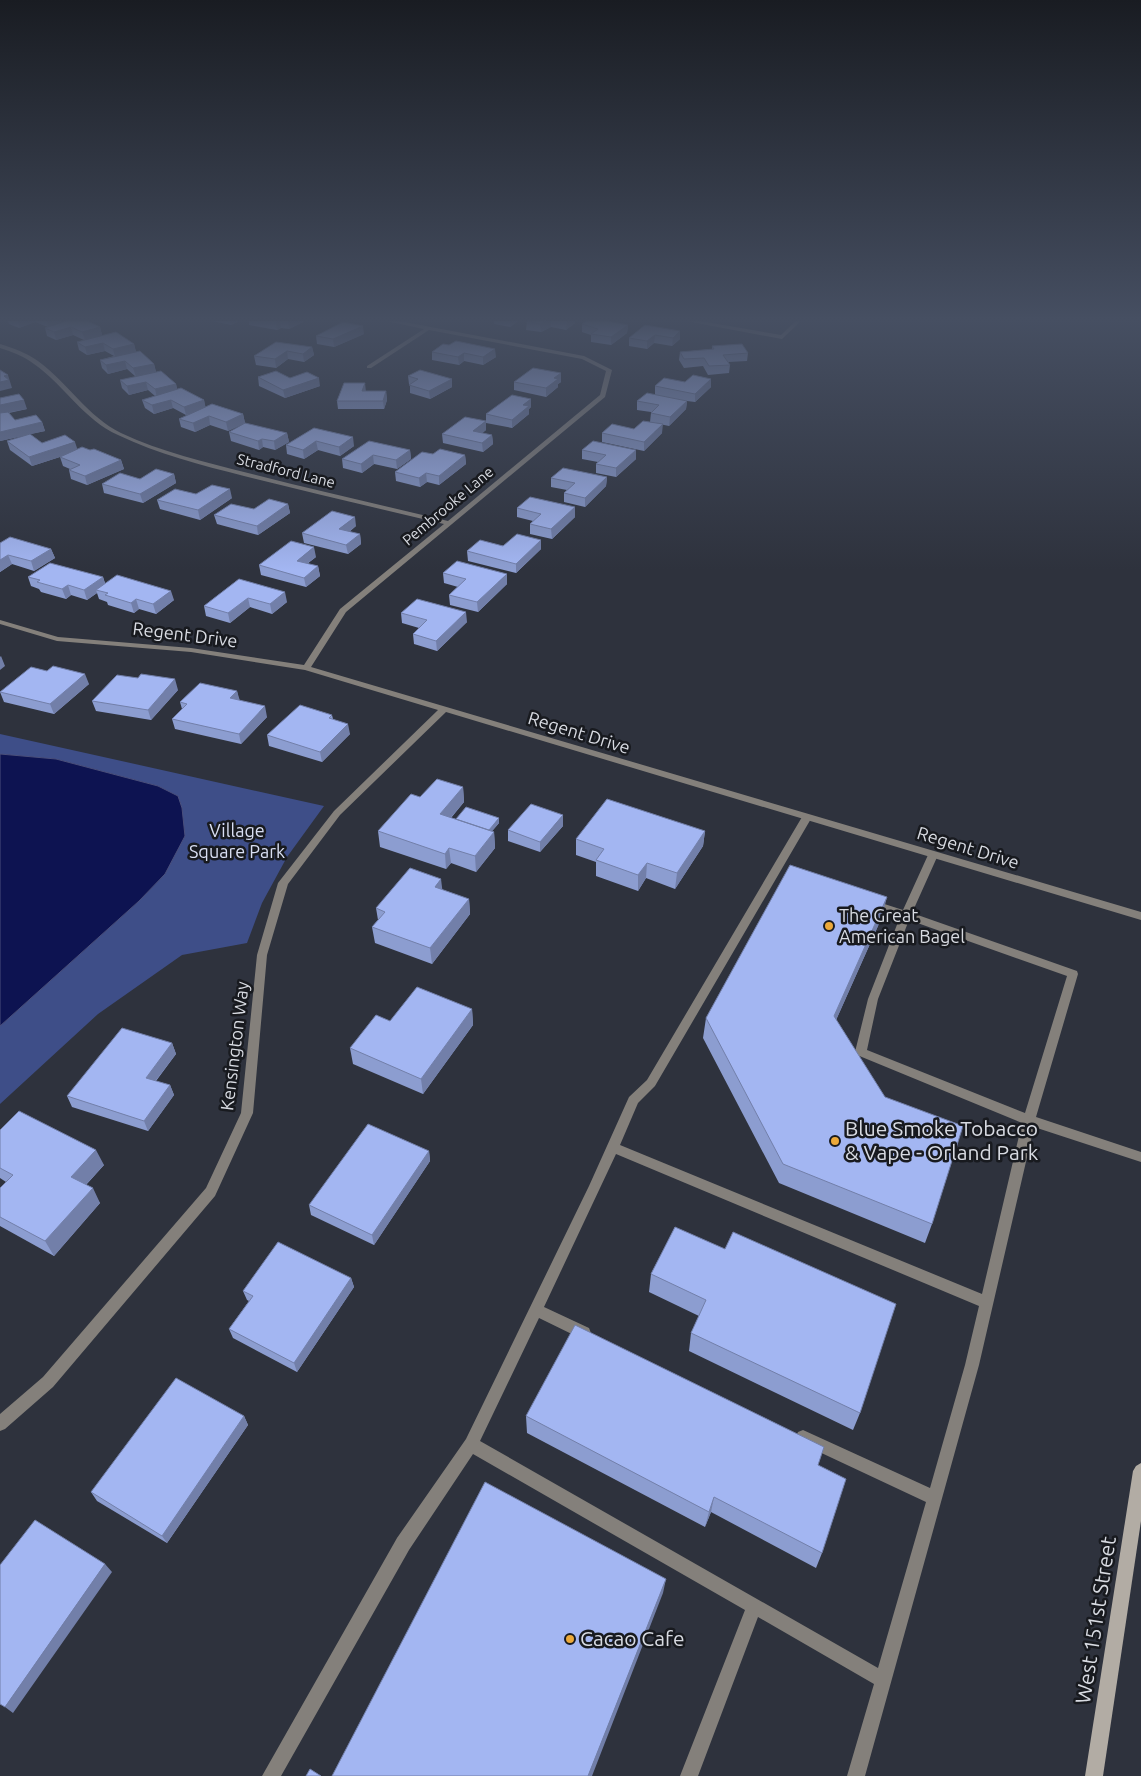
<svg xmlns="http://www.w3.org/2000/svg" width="1141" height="1776" viewBox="0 0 1141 1776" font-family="Ubuntu,sans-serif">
<rect width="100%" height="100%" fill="#2e323d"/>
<path fill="#3e4e88" d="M0 734 324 806 287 857 262 903 247 943 182 955 98 1014 0 1104V1026L139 901 165 874 182 808 177 796 158 786 56 759 0 754Z"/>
<path fill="#0d1351" stroke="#4a4f7c" d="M0 754 56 759 158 786 178 796 182 808 185 836 165 874 139 901 0 1026Z"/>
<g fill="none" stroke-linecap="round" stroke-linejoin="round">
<path fill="#84807b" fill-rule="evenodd" d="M686 321H700L781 335 796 321H801L782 339Z
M807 814 812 817 655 1086 638 1103 620 1145 982 1294 1022 1123 857 1055 855 1052 868 999 900 917 868 907 867 904 872 900 903 910 928 855 933 852 938 855 912 913 1077 971 1078 974 1036 1117 1141 1152V1162L1034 1127 979 1365 865 1776H847L874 1684 758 1617 698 1776H680L745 1610 473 1454 409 1550 281 1776H262L397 1538 466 1439 589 1186 629 1097 647 1080 802 817ZM909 920 1067 976 1025 1113 867 1050 878 999ZM616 1154 979 1306 965 1365 930 1488 803 1430 798 1432 796 1437 798 1442 926 1502 878 1668 480 1441 539 1318 584 1340 589 1338 591 1333 589 1328 544 1307Z"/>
<path fill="#84807b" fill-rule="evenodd" d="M386 321H399L584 356 612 370 605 397 346 612 311 667 1141 912V920L446 712 340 815 288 884 267 955 253 1113 215 1196 53 1387 5 1429 0 1431V1414L43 1377 206 1188 241 1113 257 955 278 883 334 811 438 710 305 670 191 652 57 641 0 624V620L58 637 191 648 304 665 340 609 444 524C377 508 311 493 244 476 201 465 158 454 118 435 84 420 64 385 34 364 24 356 12 352 0 348V344C13 348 27 353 38 361 68 383 88 417 121 433 161 452 205 462 248 473 314 490 381 505 448 521L600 395 606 371 582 359 429 330 371 368H367V366L424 329Z"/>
<path fill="#b2aca4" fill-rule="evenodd" d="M1141 1463V1521L1103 1776H1085L1133 1471 1136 1466Z"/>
</g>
<path fill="#8c9dd0" d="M8 321H63L48 327 35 322 19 328 9 324Z
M66 321H88L100 327 102 335 90 339 116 332 134 344 136 352 140 351 154 364 156 372 161 371 176 384 177 389 181 388 204 400 205 407 212 404 243 414 245 423 228 431 210 425 195 432 181 427 179 419 187 415H186L173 408 154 414 145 408 142 400 155 396 148 390 129 395 122 388 120 380 149 374 136 377 127 369 108 374 102 368 100 360 114 356 105 351 87 355 79 350 77 342 84 340 73 335 56 340 47 336 45 328Z
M211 321H239L231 325Z
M249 321H303V322L289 329 281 328 277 330 249 325Z
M494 321H518L510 327 494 324Z
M575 321V323L566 330 551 327 541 332 526 330 527 321Z
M582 324 628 325 627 333 611 345 591 342V335L582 332Z
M645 325 680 339 672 346 654 343 647 349 629 346V338Z
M364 334 334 347 317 344 316 336Z
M443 344 496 357 483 365 464 361 459 365 432 360V352Z
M712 346 748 353 747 361 728 362 730 365 729 373 708 375 703 366 684 368 679 360 680 352 712 349Z
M312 347 314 355 304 362 288 359 276 368 256 365 254 356Z
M561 373V382L558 384V387L546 397 514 390V382Z
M408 376 452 379V387L430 399 410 393V384H409Z
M258 377 290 378 320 386 285 398 259 386Z
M655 386 711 387 695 402 687 401 686 409 669 426 650 422 651 413V412L637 410V401L655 394Z
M386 391 387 400 384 409H338L337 401Z
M0 398 27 409 9 413 15 420 42 422 45 431 30 434 42 443 77 449 90 450 121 460 124 469 87 485 71 479 69 470 70 469 63 466 60 457 32 466 10 450 7 441 27 435 0 441Z
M531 407 529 409V414L512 428 486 423V414Z
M314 428 354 446 340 456 318 450 304 459 287 454 286 445Z
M634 429 662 433 644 451 602 442V433Z
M486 430 482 433 492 435 493 444 483 452 443 443 442 434Z
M229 432 287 433 289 442 275 450 263 447 259 450 231 441Z
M410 450 411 459 397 469 374 464 362 473 343 468 342 459Z
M582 450H636V459L616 477 596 473V464L598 462 582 459Z
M433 454 465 455 466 464 439 485 427 482 420 487 396 481 395 472Z
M174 474 176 483 143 503 104 493 102 484Z
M607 477 606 486 585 507 564 502V493L567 490 551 487V478Z
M196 494 232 498 200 520 160 509 157 500Z
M288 504 290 513 258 535 217 524 214 515Z
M575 507V517L552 539 530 534V524L533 521 517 517V508Z
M356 526 349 532 360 534 361 544 348 554 304 543 302 533Z
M541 540V549L516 573 468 561 467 551Z
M0 543 51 549 55 558 34 571 12 564 0 572Z
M316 557 307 564 318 566 320 576 306 587 261 575 259 565Z
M443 573 507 584 478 612 450 605 449 595 458 587 444 583Z
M28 577H103L105 583 174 600 156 614 139 609 134 613 108 605 107 602 99 599 97 593 87 600 71 595 66 599 41 592 39 589 31 586Z
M239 579 287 602 272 614 250 607 230 623 206 616 204 606Z
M401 613 467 622 437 651 414 644 413 634 419 628 402 623Z
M47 671 89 684 54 714 4 702 0 692Z
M178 690 151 720 96 711 92 701Z
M237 691 239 701 267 717 241 744 175 729 172 719 182 709 180 702Z
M332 715 333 719 350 734 322 762 269 746 267 735Z
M463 787 464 802 451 818 456 819 499 823 492 831 494 832 495 848 476 872 451 863 446 869 380 847 378 831 420 797Z
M563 826 540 852 508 841V830Z
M705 831 703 846 675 889 646 878 638 891 596 876V862L576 855V839Z
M469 899 470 914 432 964 375 943 372 927 378 920 376 908Z
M882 917 836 1020 932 1224 925 1243 779 1183 703 1038 706 1018Z
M472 1009 473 1025 423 1094 353 1064 350 1048 390 1021Z
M172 1043 176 1054 156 1081 170 1085 174 1095 148 1131 72 1107 67 1096Z
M0 1130 104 1165 86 1185 100 1203 54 1256 0 1226V1188L6 1182 0 1178Z
M429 1151 430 1161 374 1245 311 1215 309 1205Z
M675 1227 860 1413 853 1430 689 1351 691 1333 699 1316 649 1292 651 1274Z
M351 1278 354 1287 297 1372 233 1338 229 1329 249 1301 247 1300 243 1291Z
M244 1416 248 1425 167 1543 97 1501 91 1492Z
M526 1416 818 1465 822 1553 816 1568 711 1512 705 1527 527 1433Z"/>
<path fill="#727fa9" d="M18 321H35V322L19 328Z
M47 321H63L48 327Z
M230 321H239L231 325Z
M277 321H280L281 328 277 330 276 322Z
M288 321H303V322L289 329Z
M510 321H518L510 327Z
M546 321H551V327L541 332 540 324Z
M567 321H575V323L566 330Z
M628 325 627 333 611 345V337Z
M363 326 364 334 334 347 333 339Z
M71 327 73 335 56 340 54 332Z
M100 327 102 335 85 340 82 332Z
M680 331V339L672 346 673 338Z
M655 335 654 343 647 349V341Z
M103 343 105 351 87 355 85 347Z
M134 344 136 352 115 357 113 349Z
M312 347 314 355 304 362 303 354Z
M495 349 496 357 483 365V357Z
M287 351 288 359 276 368 275 359Z
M464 353V361L459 365 458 357Z
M125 361 127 369 108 374 106 365Z
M154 364 156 372 136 377 133 368Z
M561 373V382L558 384V387L546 397V388L554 378Z
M8 375 12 388 0 391V382L4 376Z
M319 378 320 386 285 398 283 390Z
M452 379V387L430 399 429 391Z
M711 379V387L695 402V394Z
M146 382 148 390 129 395 127 386Z
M365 383 366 392 362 391Z
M176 384 178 393 157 398 155 389Z
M386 391 387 400 384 409 383 401Z
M531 399V407L529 409V414L512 428V420L523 405Z
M24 400 27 409 0 414V405Z
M171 400 173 408 154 414 152 405Z
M204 400 206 409 186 415 184 407Z
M687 401 686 409 669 426 670 417Z
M243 414 245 423 228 431 226 422Z
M209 416 210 425 195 432 193 423Z
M486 421V430L474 440 473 431Z
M42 422 45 431 0 441V432Z
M663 424 662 433 644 451V442Z
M287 433 289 442 275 450 274 441Z
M492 435 493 444 483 452 482 443Z
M353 437 354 446 340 456 339 447Z
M262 439 263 447 259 450 258 441Z
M316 441 318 450 304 459 303 450Z
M75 442 78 451 32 466 29 457Z
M410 450 411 459 397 469 396 460Z
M636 450V459L616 477V468Z
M373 455 374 464 362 473 361 464Z
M465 455 466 464 439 485V476Z
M121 460 124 469 87 485 85 476Z
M426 473 427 482 420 487 419 478Z
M174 474 176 483 143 503 140 494Z
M607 477 606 486 585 507V498Z
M230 489 232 498 200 520 198 510Z
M288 504 290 513 258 535 257 526Z
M575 507V517L552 539 551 529Z
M355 517 356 526 340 539 339 529Z
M360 534 361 544 348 554 346 545Z
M541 540V549L516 573V564Z
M314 547 316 557 298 570 297 561Z
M51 549 55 558 34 571 31 561Z
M8 555 12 564 0 572V560Z
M318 566 320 576 306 587 304 578Z
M507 574V584L478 612 477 602Z
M103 577 106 587 96 590 97 593 87 600 84 590Z
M68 585 71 595 66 599 62 589Z
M171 591 174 600 156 614 153 604Z
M285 592 287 602 272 614 270 604Z
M248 598 250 607 230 623 228 613Z
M136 599 139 609 134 613 131 603Z
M466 612 467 622 437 651 436 641Z
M1 656 5 666 0 670V657Z
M85 674 89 684 54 714 50 704Z
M175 679 178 690 151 720 148 710Z
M237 691 240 701 230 698Z
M265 706 267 717 241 744 239 734Z
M348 724 350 734 322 762 320 752Z
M463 787 464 802 441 829 440 814Z
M563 815V826L540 852V842Z
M499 818V823L483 842V837Z
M705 831 703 846 675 889 677 873Z
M494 832 495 848 476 872 475 856Z
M449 848 451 863 446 869 445 854Z
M647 863 646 878 638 891V875Z
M441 879 443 895 435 887Z
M887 897 882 917 829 1036 834 1016Z
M469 899 470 914 432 964 430 948Z
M472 1009 473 1025 423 1094 421 1079Z
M172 1043 176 1054 150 1088 146 1078Z
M170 1085 174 1095 148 1131 144 1121Z
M96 1150 104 1165 79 1192 71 1177Z
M429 1151 430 1161 374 1245 372 1235Z
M93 1188 100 1203 54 1256 45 1241Z
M351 1278 354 1287 297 1372 294 1363Z
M244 1416 248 1425 167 1543 162 1536Z
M714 1497 711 1512 705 1527 709 1512Z
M105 1564 112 1572 13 1713 5 1707Z
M666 1579 663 1593 592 1776H588Z"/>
<path fill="#a3b6f2" stroke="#727fa9" d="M66 321H88L100 327 82 332 71 327 54 332 45 328Z
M527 321H546L540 324Z
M586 321H608L628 325 611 337 591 334 598 329 582 324Z
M343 322 363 326 333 339 316 336Z
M645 325 680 331 673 338 655 335 647 341 629 338Z
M116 332 134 344 113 349 103 343 85 347 77 342Z
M456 341 495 349 483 357 464 353 458 357 432 352 443 344 449 345Z
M276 342 312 347 303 354 287 351 275 359 254 356Z
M742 344 748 353 723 355 730 365 709 366 704 358 684 359 680 352 714 349 712 346Z
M140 351 154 364 133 368 125 361 106 365 100 360Z
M533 368 561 373 554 378 558 379 546 388 514 382Z
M0 370 8 375 4 376 9 380 0 382Z
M420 370 452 379 429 391 409 385 418 379 408 376Z
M161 371 176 384 155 389 146 382 127 386 120 380Z
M276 371 290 378 307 372 319 378 283 390 258 377Z
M693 375 711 379 695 394 655 386 664 378 685 382Z
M344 383H365L362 391H386L383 401H337Z
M181 388 204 400 184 407 171 400 152 405 142 400Z
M647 393 687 401 670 417 651 413 659 405 637 401Z
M19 394 24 400 0 405V398Z
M512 395 531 399 523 405 529 406 512 420 486 414Z
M212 404 243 414 226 422 209 416 193 423 179 419Z
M8 412 15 420 36 415 42 422 0 432V413Z
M465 417 486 421 473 431 492 435 482 443 442 434Z
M643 421 663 424 644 442 602 433 612 424 634 429Z
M245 423 287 433 274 441 262 439 258 441 229 432Z
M314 428 353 437 339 447 316 441 303 450 286 445Z
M30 434 42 443 65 435 75 442 29 457 7 441Z
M369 441 410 450 396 460 373 455 361 464 342 459Z
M593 441 636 450 616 468 596 464 606 455 582 450Z
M82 447 90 450 94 449 121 460 85 476 69 470 80 465 60 457Z
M440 449 465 455 439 476 426 473 419 478 395 472 422 452 433 454Z
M563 468 607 477 585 498 564 493 575 483 551 478Z
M156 469 174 474 140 494 102 484 120 473 140 479Z
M212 485 230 489 198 510 157 500 175 489 196 494Z
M530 497 575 507 551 529 530 524 541 514 517 508Z
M269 499 288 504 257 526 214 515 231 504 254 509Z
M332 511 355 517 339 529 360 534 346 545 302 533Z
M517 534 541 540 516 564 467 551 480 540 503 546Z
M10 537 51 549 31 561 8 555 0 560V543Z
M291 541 314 547 297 561 318 566 304 578 259 565Z
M457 561 507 574 477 602 449 595 466 579 443 573Z
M50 563 103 577 84 590 68 585 62 589 37 582 40 580 28 577Z
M117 575 171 591 153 604 136 599 131 603 105 595 108 593 96 590Z
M239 579 285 592 270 604 248 598 228 613 204 606Z
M417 599 466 612 436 641 413 634 427 620 401 613Z
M53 666 85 674 50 704 0 692 31 667 47 671Z
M141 674 175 679 148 710 92 701 117 675 138 678Z
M200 683 237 691 230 698 265 706 239 734 172 719 187 704 180 702Z
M300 705 332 715 329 718 348 724 320 752 267 735Z
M437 779 463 787 440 814 494 832 475 856 449 848 445 854 378 831 411 794 420 797Z
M607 799 705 831 677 873 647 863 638 875 596 860 604 849 576 839Z
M531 804 563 815 540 842 508 830Z
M466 807 499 818 489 830 456 819Z
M790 865 887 897 834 1016 885 1097 963 1126 932 1224 783 1164 706 1018Z
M410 868 441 879 435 887 469 899 430 948 372 927 385 912 376 908Z
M417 987 472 1009 421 1079 350 1048 376 1015 390 1021Z
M122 1028 172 1043 146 1078 170 1085 144 1121 67 1096Z
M19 1111 96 1150 71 1177 93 1188 45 1241 0 1217V1188L13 1175 0 1168V1130Z
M368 1124 429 1151 372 1235 309 1205Z
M675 1227 725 1249 733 1232 896 1304 860 1413 691 1333 706 1300 651 1274Z
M278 1242 351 1278 294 1363 229 1329 253 1296 243 1291Z
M575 1325 824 1447 818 1465 846 1479 822 1553 714 1497 709 1512 526 1416Z
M176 1378 244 1416 162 1536 91 1492Z
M485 1482 666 1579 588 1776H332Z
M35 1520 105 1564 5 1707 0 1704V1565Z
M310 1769 321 1776H306Z"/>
<linearGradient id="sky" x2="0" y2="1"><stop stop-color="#191c22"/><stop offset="0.56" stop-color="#464f62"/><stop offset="1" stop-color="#464f62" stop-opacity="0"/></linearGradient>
<rect width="1141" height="570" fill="url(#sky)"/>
<g fill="#eca93a" stroke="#181a1f" stroke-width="2">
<circle cx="829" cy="926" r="5"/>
<circle cx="835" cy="1141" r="5"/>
<circle cx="570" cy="1639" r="5"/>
</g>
<g text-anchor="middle" stroke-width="5" stroke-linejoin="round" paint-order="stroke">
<g font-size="15" fill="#d8dbe2" stroke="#181a1f">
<text transform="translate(286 471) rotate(14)" y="5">Stradford Lane</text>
<text transform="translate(448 506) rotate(-40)" y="5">Pembrooke Lane</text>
</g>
<g font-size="18" fill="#d8dbe2" stroke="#181a1f">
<text transform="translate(185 635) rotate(7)" y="6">Regent Drive</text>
<text transform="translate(579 733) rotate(17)" y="6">Regent Drive</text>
<text transform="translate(968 848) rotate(17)" y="6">Regent Drive</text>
<text transform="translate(235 1046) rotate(-83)" y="6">Kensington Way</text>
</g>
<g font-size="18" fill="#d9dff3" stroke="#181a1f">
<text x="237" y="837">Village<tspan x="237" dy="21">Square Park</tspan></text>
</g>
<g font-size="18" fill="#d8dbe2" stroke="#181a1f" text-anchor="start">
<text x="839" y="922">The Great<tspan x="839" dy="21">American Bagel</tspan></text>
</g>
<g font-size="21" fill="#d8dbe2" stroke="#181a1f" text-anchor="start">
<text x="845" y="1136">Blue Smoke Tobacco<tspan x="845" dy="24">&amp; Vape - Orland Park</tspan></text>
<text x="580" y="1646">Cacao Cafe</text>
</g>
<g font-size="21" fill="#d8dbe2" stroke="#181a1f">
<text transform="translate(1096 1620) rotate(-81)" y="7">West 151st Street</text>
</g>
</g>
</svg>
